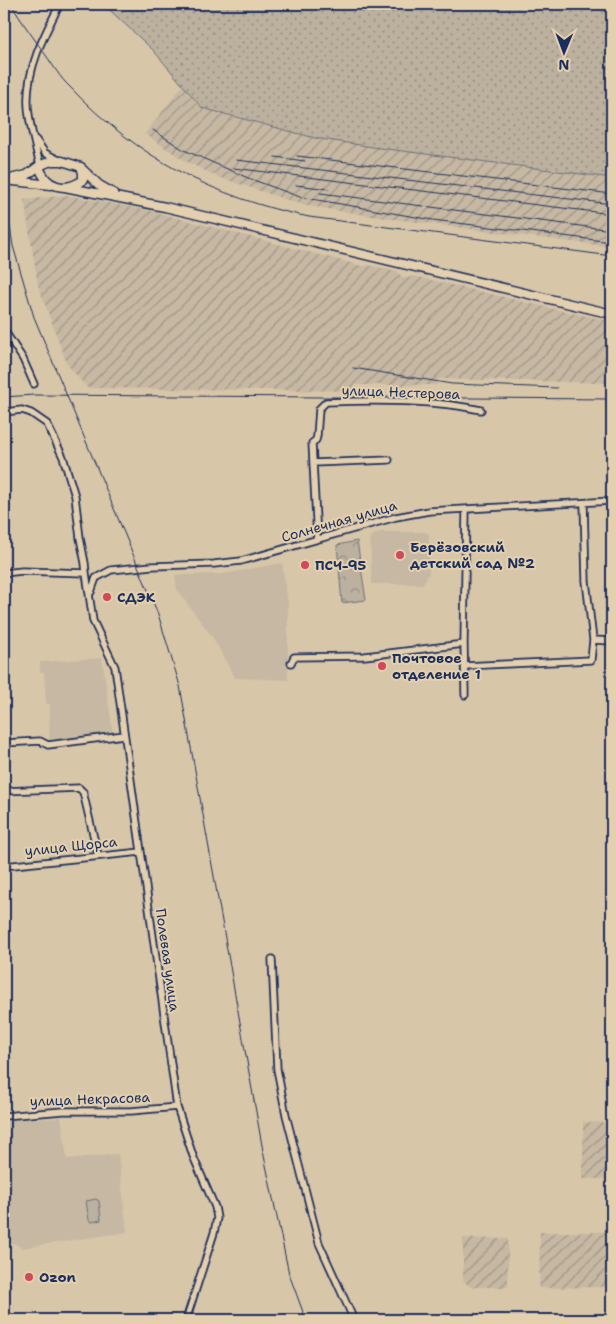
<svg xmlns="http://www.w3.org/2000/svg" width="616" height="1324" viewBox="0 0 616 1324" font-family="'Shantell Sans',sans-serif">
<defs>
<pattern id="industrial-furrows" width="10" height="10" patternUnits="userSpaceOnUse" patternTransform="scale(1.25)"><rect width="10" height="10" fill="#c6b8a2"/><path d="M-1 1l2-2M0 10L10 0M9 11l2-2" fill="none" stroke="#a09687"/></pattern>
<pattern id="park-crowns" width="20" height="18" patternUnits="userSpaceOnUse" patternTransform="scale(1.25)"><rect width="20" height="18" fill="#bcb09e"/><path d="M2 6a3 3 0 1 1 6 0M12 15a3 3 0 1 1 6 0" fill="none" stroke="#989084"/></pattern>
<pattern id="garden-dots" width="8" height="8" patternUnits="userSpaceOnUse" patternTransform="scale(1.25)"><rect width="8" height="8" fill="#bcb09e"/><path d="M2 2h.1M6 6h.1" fill="none" stroke="#989084" stroke-width="1.8" stroke-linecap="round"/></pattern>
</defs>
<rect width="100%" height="100%" fill="#d8c6a9"/>
<filter id="ink" filterUnits="userSpaceOnUse"><feTurbulence type="fractalNoise" baseFrequency=".02" numOctaves="2"/><feDisplacementMap in="SourceGraphic" scale="10" xChannelSelector="R" yChannelSelector="G"/><feConvolveMatrix kernelMatrix="1 2 1 2 8 2 1 2 1" color-interpolation-filters="sRGB"/></filter>
<g filter="url(#ink)">
<path fill="#c6b8a2" d="M380 532H425L429 534V573L423 584H372L370 537Z
M282 563 288 604V680L235 678 213 638 177 590 175 575 224 574Z
M102 658 113 734 49 743 50 704H46L44 672H40V662Z
M61 1116 67 1159 118 1154 127 1232 22 1248 14 1243 4 1244V1120L56 1118Z"/>
<path fill="url(#industrial-furrows)" d="M182 86 201 108 315 138 379 148 612 178V247L378 217 303 205 218 177 185 161 145 134Z
M67 195 151 211 366 267 367 265 397 271 402 277 408 278 414 276 567 312 612 321V383L438 379 437 385H354V391L87 388 67 364 38 285 24 200Z
M583 1122 612 1123V1179H583Z
M540 1232H610L606 1287 539 1288Z
M463 1238 508 1239V1287H470L463 1280Z"/>
<path fill="url(#park-crowns)" stroke="#6c707e" d="M357 541 366 600 342 603 337 545Z"/>
<path fill="url(#garden-dots)" stroke="#6c707e" d="M103 4H612V178L379 148 315 138 202 108 153 50Z"/>
<path fill="#bcb09e" stroke="#6c707e" d="M96 1199 99 1201 101 1220 91 1222 89 1220 86 1201Z"/>
<g fill="none" stroke-linecap="round" stroke-linejoin="round">
<g stroke="#1b2f5e" stroke-width="9">
<path id="minor" d="M36 140 45 153 59 160
M40 165C35 145 29 125 28 105 26 69 44 35 60 4
M4 330 23 359 34 384
M4 412 22 410 31 413 47 424 63 457 75 496 80 538 85 563 86 573
M313 463 389 460
M584 504 586 581 593 640
M317 539 312 443 316 440 317 436 319 409 326 402C373 400 436 400 481 410
M4 573 22 571 86 573 93 621 115 667 177 1107 193 1156 215 1207 217 1218 214 1233 186 1320
M91 592 96 578 111 570 152 566 214 564 241 561 396 517 429 511 612 501
M291 663 294 657 365 656 464 644
M465 666 591 660 593 640 612 641
M465 695 464 644 466 509
M4 743 40 741 48 745 124 735
M4 791 79 788 83 792 98 855
M4 866 141 852
M272 959 277 1069 286 1115 319 1243 354 1320
M4 1116 63 1111H131L177 1107"/>
</g>
<g stroke="#1b2f5e" stroke-width="11">
<path id="highway" d="M51 161H62L81 167 83 173V180C65 193 45 187 39 166Z
M83 170 99 185 113 193
M14 178 27 175 39 166
M4 180 51 185
M65 187 165 207 612 314"/>
</g>
<use href="#minor" stroke="#e4d0ae" stroke-width="5.5"/>
<use href="#highway" stroke="#e4d0ae" stroke-width="8"/>
<path stroke="#1b2f5e" stroke-width="1" d="M11 4C21 21 33 37 45 54 53 65 60 78 70 87 136 157 215 198 309 217L612 256
M153 130 184 150 248 178 300 197 433 220 612 242
M297 156 612 194
M275 157 305 161
M236 160 612 204
M233 168 612 214
M296 185 329 189
M4 187 13 246 34 317 158 614 180 686 263 1151 289 1274 306 1320
M320 193 612 230
M353 368 452 384 557 388
M4 397 34 395 612 399"/>
</g>
</g>
<g fill="#d1495b" stroke="#e4d0ae" stroke-width="2">
<circle cx="400" cy="555" r="5"/>
<circle cx="305" cy="565" r="5"/>
<circle cx="107" cy="597" r="5"/>
<circle cx="382" cy="666" r="5"/>
<circle cx="29" cy="1277" r="5"/>
</g>
<g text-anchor="middle" stroke-width="4" stroke-linejoin="round" paint-order="stroke">
<g font-size="14" fill="#1b2f5e" stroke="#e4d0ae">
<text transform="translate(401 392) rotate(2)" y="5">улица Нестерова</text>
<text transform="translate(339 521) rotate(-16)" y="5">Солнечная улица</text>
<text transform="translate(71 846) rotate(-6)" y="5">улица Щорса</text>
<text transform="translate(168 960) rotate(82)" y="5">Полевая улица</text>
<text transform="translate(90 1099) rotate(-2)" y="5">улица Некрасова</text>
</g>
<g font-size="14" font-weight="bold" fill="#1b2f5e" stroke="#e4d0ae" text-anchor="start">
<text x="410" y="552">Берёзовский<tspan x="410" dy="16">детский сад №2</tspan></text>
<text x="315" y="570">ПСЧ-95</text>
<text x="117" y="602">СДЭК</text>
<text x="392" y="663">Почтовое<tspan x="392" dy="16">отделение 1</tspan></text>
<text x="39" y="1282">Ozon</text>
</g>
</g>
<rect width="616" height="1324" fill="none" stroke="#e4d0ae" stroke-width="20"/>
<rect x="10" y="10" width="596" height="1304" fill="none" stroke="#1b2f5e" stroke-width="2" filter="url(#ink)"/>
<g transform="translate(564 52) rotate(181)" stroke="#e4d0ae" stroke-width="4" paint-order="stroke">
<path d="M0-4L9 19L0 12L-9 19Z" fill="#1b2f5e"/>
<text y="-8" font-size="14" font-weight="bold" text-anchor="middle" fill="#1b2f5e">N</text>
</g>
</svg>
